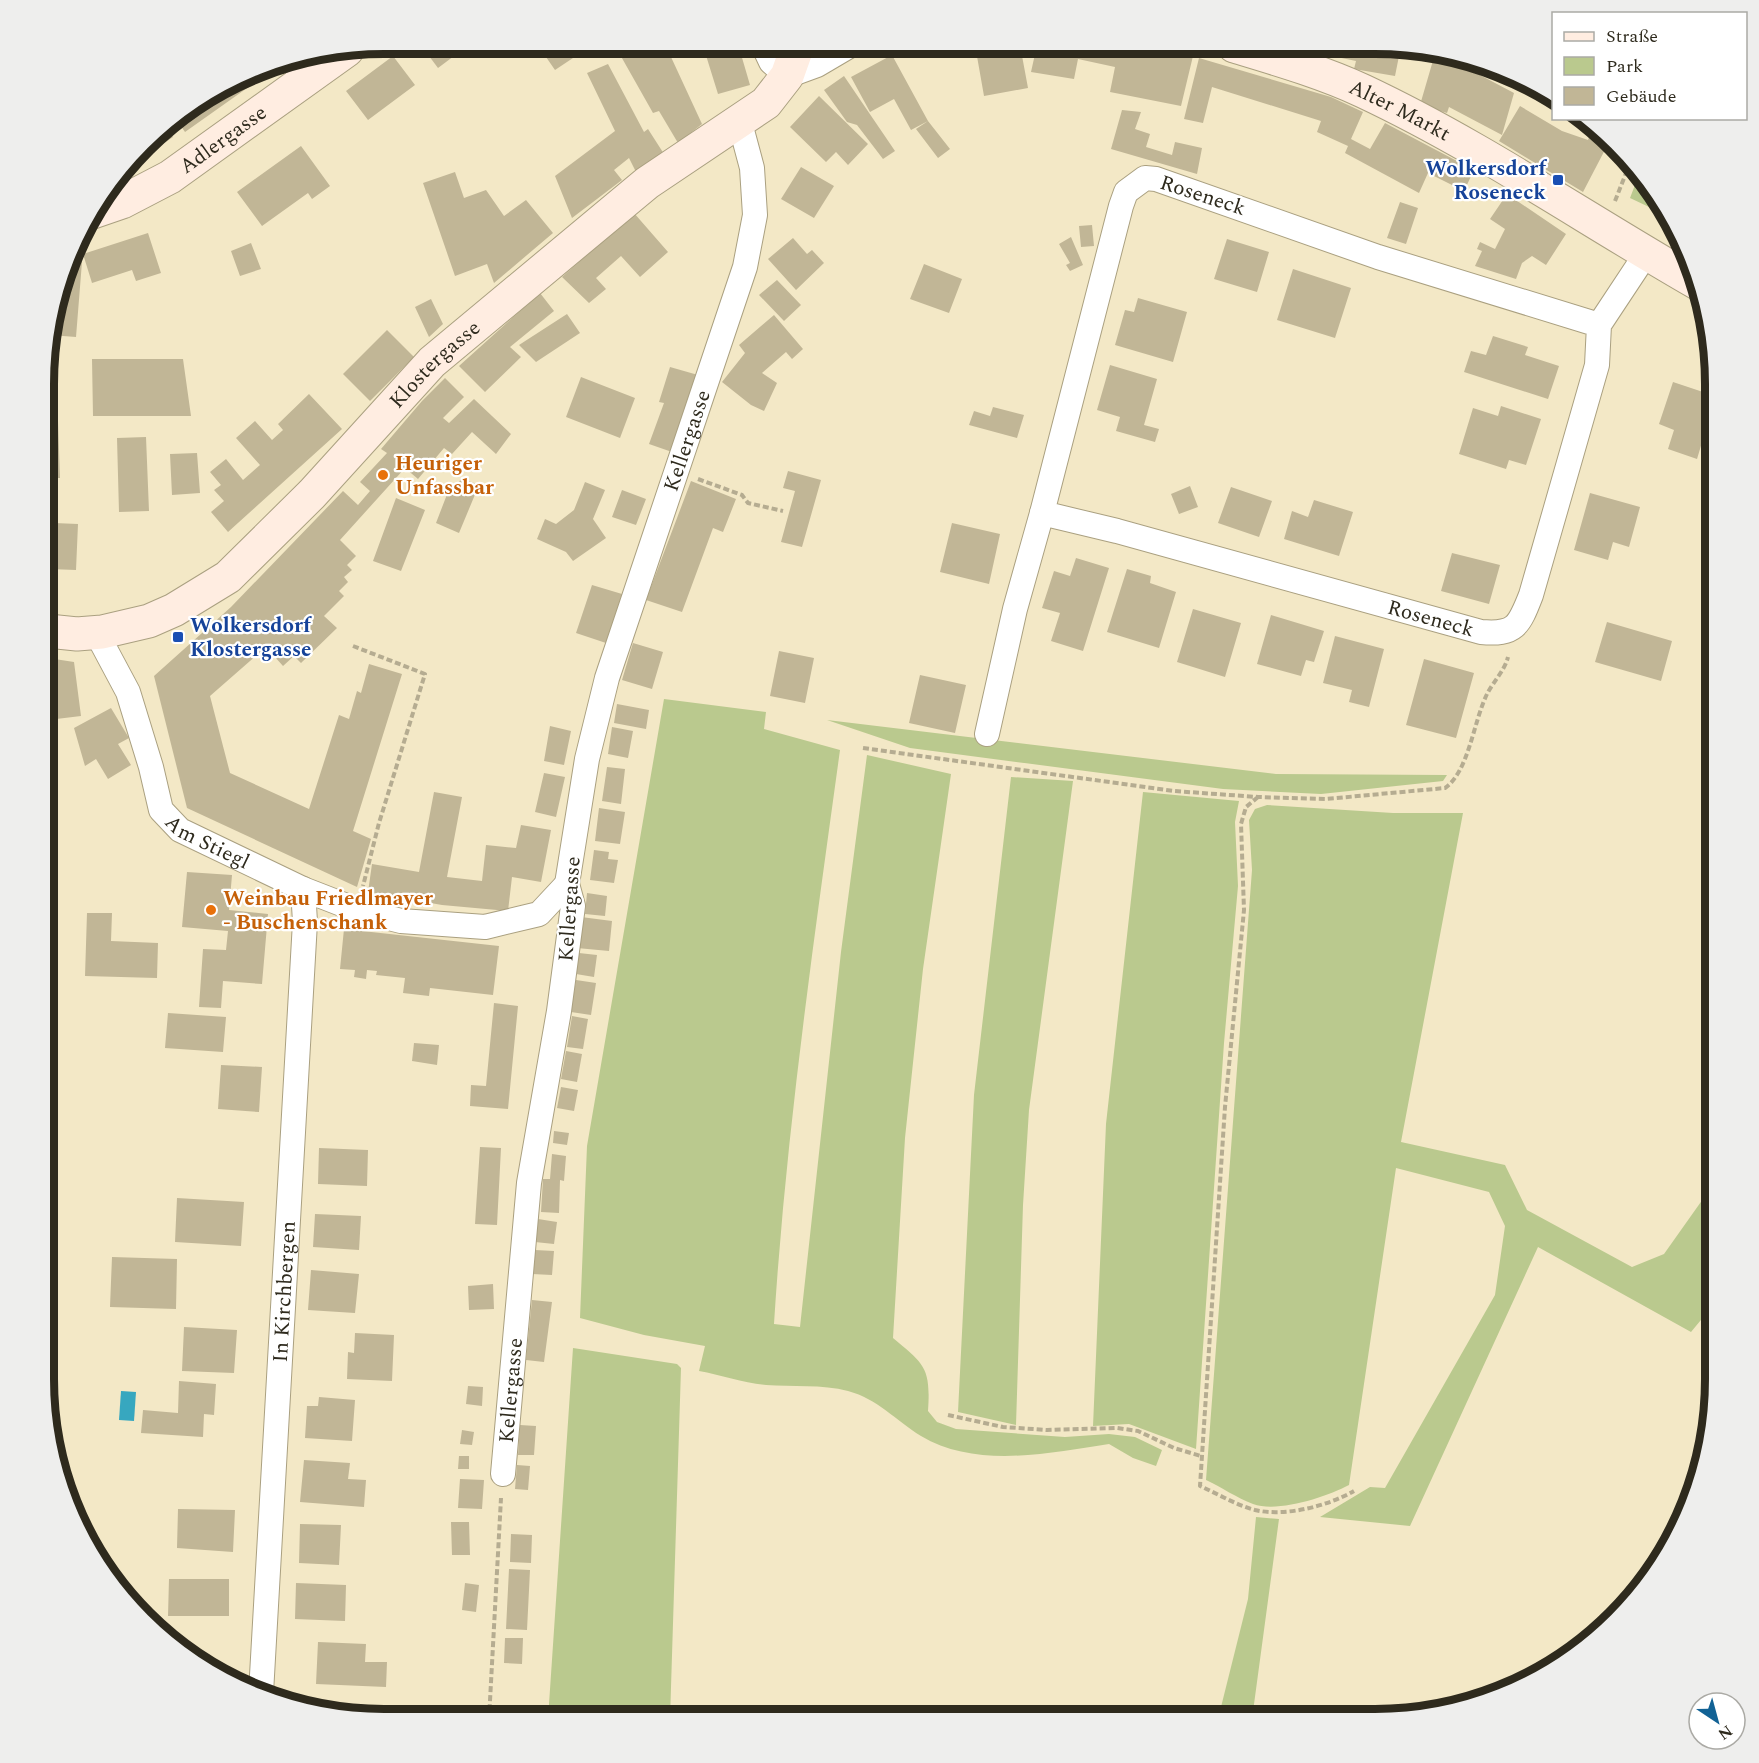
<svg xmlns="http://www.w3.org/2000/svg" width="1759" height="1763" viewBox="0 0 1759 1763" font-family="Spectral,serif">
<rect width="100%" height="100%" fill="#f3e8c6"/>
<path fill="#bac98e" d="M1640 172 1645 177 1666 215 1630 198Z
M664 699 766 712 764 729 840 750C814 940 786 1132 774 1324L800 1327 841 952 867 755 951 774 923 969 905 1138 893 1338C924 1364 931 1367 928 1411L937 1422 956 1429 1065 1437 1109 1434 1135 1437 1162 1450 1156 1466 1133 1458 1109 1444C1050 1453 976 1469 921 1436 895 1420 878 1399 848 1391 822 1384 792 1387 766 1385 744 1383 721 1375 699 1371L705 1346 644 1335 580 1318 587 1146Z
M827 720 1276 774 1447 775 1443 781 1321 794 1223 789 910 748Z
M1011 777 1073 781 1029 1110 1023 1205 1016 1425 958 1412 974 1095Z
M1143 792 1239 801 1235 822 1238 886 1224 1043 1196 1449 1129 1424 1093 1426 1106 1124Z
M1267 805 1393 813H1463L1401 1142 1505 1165 1527 1210 1632 1267 1664 1254 1715 1182V1303L1691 1332 1538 1247 1410 1526 1320 1517 1370 1487 1385 1488 1495 1295 1505 1226 1489 1192 1396 1168 1349 1485C1326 1497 1278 1513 1253 1504 1237 1498 1221 1487 1206 1480L1252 870 1249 820 1255 809Z
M573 1348 677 1364 681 1368 670 1719H548Z
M1256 1517 1279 1519 1252 1719H1218L1248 1599Z"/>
<path fill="#37a7bf" d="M121 1391 136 1392 134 1421 119 1420Z"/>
<path fill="#c1b696" d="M420 44H470L438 68Z
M472 44H487L477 51Z
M537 44H573L579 54 555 70Z
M614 44H644L646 48 651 44H665L702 124 678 143 659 111 653 113Z
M720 44H738L750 85 718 94 704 49Z
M975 45H1020L1028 88 984 96Z
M1045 45 1148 46 1193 56 1181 106 1110 92 1115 67 1078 59 1074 79 1031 72 1035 54 1043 55Z
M1304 46H1401L1395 76 1354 69 1356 61 1303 50Z
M892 55 928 121 950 149 938 158 916 129 928 121 911 130 894 99 870 112 851 77Z
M393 56 415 85 368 120 346 91Z
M1434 57 1461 65 1514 93 1502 135 1449 107 1447 113 1420 105Z
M1199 58 1331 97 1363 112 1351 139 1370 149 1385 123 1474 170 1464 191 1428 173 1419 193 1345 153 1348 146 1317 132 1321 121 1212 87 1203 123 1184 119Z
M278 61 281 64 185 132 176 119Z
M608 64 644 132 648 129 664 154 637 174 629 158 614 170 622 180 572 218 555 176 615 131 587 73Z
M844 76 895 151 883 159 857 125 847 122 824 90Z
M819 96 868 144 848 165 836 152 826 162 790 127Z
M1520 106 1562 131 1588 140 1592 130 1608 144 1583 192 1499 141Z
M1122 110 1141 112 1135 129 1150 134 1146 147 1172 155 1175 142 1202 148 1197 174 1111 149Z
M165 125 173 137 147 155 143 149Z
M301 146 330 186 312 199 308 193 262 226 237 192Z
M801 167 834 186 814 218 781 199Z
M455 172 464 198 486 190 504 216 526 200 553 233 494 283 487 264 455 276 423 183Z
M1507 194 1566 234 1546 265 1532 256 1522 263 1516 279 1475 266 1482 251 1477 249 1480 242 1495 249 1505 229 1490 219Z
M1400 202 1418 208 1406 244 1387 238Z
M634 213 668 252 640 277 621 256 596 278 606 289 589 303 562 277Z
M1092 225 1094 246 1081 247 1079 226Z
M148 233 161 273 136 281 132 270 92 283 83 254Z
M1071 237 1083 265 1070 271 1066 265 1070 263 1059 244Z
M793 238 807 254 812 250 824 263 796 290 768 259Z
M1227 239 1269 252 1257 292 1214 279Z
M251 243 261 269 240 276 231 251Z
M72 261 82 262 76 337 50 335V318Z
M924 264 962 279 949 313 910 299Z
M1293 269 1351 288 1335 338 1277 320Z
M777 280 801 305 784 321 759 295Z
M540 293 554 311 510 347 521 357 485 392 459 366Z
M1138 298 1187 312 1173 362 1115 345 1125 310 1134 312Z
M431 299 443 324 429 337 415 307Z
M567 314 580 333 536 362 519 345Z
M774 315 803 349 792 359 786 352 762 373 777 383 764 411 751 405 722 382 745 353 739 345Z
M387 330 414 357 370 401 343 374Z
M1493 336 1528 347 1525 355 1559 366 1548 399 1464 372 1471 351 1486 355Z
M92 359H183L191 416H93Z
M1110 365 1157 379 1144 425 1159 429 1155 442 1116 431 1120 417 1097 410Z
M670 367 698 375 672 452 649 444 664 403 659 402Z
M581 377 635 398 620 438 566 417Z
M445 378 464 397 443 418 449 423 474 399 511 434 496 454 472 432 452 454 444 448 418 479 405 468 340 540 356 556 347 565 352 570 344 577 348 582 339 591 344 596 324 616 337 628 301 663 294 656 283 666 266 647 210 696 230 773 309 809 339 715 349 719 357 691 361 693 369 664 402 674 353 831 371 839 357 887 187 808 154 676 231 607 343 491 358 505 370 491 360 482 387 453 381 449 422 401Z
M1673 382 1709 394 1712 385H1715V443L1703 439 1697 459 1668 449 1674 430 1659 424Z
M309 394 342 429 228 532 211 512 224 501 214 490 221 485 210 472 226 459 243 480 260 465 236 438 255 421 272 440 283 430 278 424Z
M1501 406 1541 419 1526 465 1509 460 1506 469 1459 454 1473 408 1498 416Z
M993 407 1024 415 1017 438 969 425 974 411 990 416Z
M49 421H58L60 478H49Z
M146 437 149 511 119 512 117 438Z
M197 453 200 493 172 495 170 454Z
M788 471 821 480 802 547 781 542 795 491 783 488Z
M461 478 479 485 459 533 436 523 451 484 457 487Z
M691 481 736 499 723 532 713 528 682 612 646 600Z
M585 482 605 490 593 519 606 538 573 561 566 552 537 539 545 519 556 524 574 510Z
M1190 486 1198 507 1179 514 1171 494Z
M1231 487 1272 501 1259 537 1218 523Z
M622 490 646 499 636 525 612 517Z
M1590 493 1640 507 1629 547 1613 542 1608 560 1574 550Z
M396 498 425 510 401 571 373 561Z
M1314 500 1353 512 1339 556 1284 539 1292 511 1308 517Z
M49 514H54V523L78 524 76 570 49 569Z
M952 523 1000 534 989 584 940 572Z
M1452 553 1500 565 1489 604 1441 591Z
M1076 558 1109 568 1083 651 1051 641 1060 613 1042 608 1054 571 1070 576Z
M1127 569 1151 576 1150 583 1176 592 1159 648 1107 632Z
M592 585 622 594 606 643 576 633Z
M1193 609 1241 623 1225 677 1177 662Z
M1271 615 1324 631 1314 662 1306 660 1301 676 1257 664Z
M1607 622 1672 641 1661 681 1595 662Z
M1335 636 1384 649 1369 707 1349 702 1352 690 1323 683Z
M633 643 663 652 652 689 622 680Z
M779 651 814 658 805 703 770 696Z
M48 658 74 662 81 716 48 720Z
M1424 659 1474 673 1456 738 1406 725Z
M920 675 966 685 955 733 909 723Z
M617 704 649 710 646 729 614 723Z
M111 708 129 738 118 744 131 765 108 779 96 759 85 766 74 728Z
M550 726 571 731 564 765 544 761Z
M612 727 633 731 628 758 608 754Z
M607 767 625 769 621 804 602 801Z
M544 773 565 777 556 817 535 812Z
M434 792 462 797 447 877 482 881 486 845 516 848 521 825 551 830 541 882 512 877 508 911 442 905 368 892 372 864 419 872Z
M599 808 625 812 620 844 595 841Z
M594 850 609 852 608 859 618 860 614 883 590 880Z
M187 872 232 875 229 910 268 914 262 984 223 981 221 1008 199 1007 203 949 226 950 228 931 182 927Z
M587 893 607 896 605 916 585 914Z
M87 913H112L111 941 158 943 157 978 85 976Z
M581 917 612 921 609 951 577 948Z
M344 929 499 946 493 995 430 988 429 996 403 993 405 978 376 975 377 971 367 970 366 979 354 977 355 970 340 969Z
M579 953 597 955 594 977 576 974Z
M576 980 596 983 591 1015 571 1012Z
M494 1003 518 1006 508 1109 470 1106 471 1085 486 1086Z
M168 1013 226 1017 223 1052 165 1048Z
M572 1016 588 1019 583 1049 567 1047Z
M414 1043 439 1045 437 1065 412 1061Z
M566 1051 582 1054 577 1082 561 1079Z
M221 1065 262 1067 259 1112 218 1109Z
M561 1087 578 1090 574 1111 557 1108Z
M554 1131 569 1133 567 1145 553 1143Z
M480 1147 501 1148 497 1225 475 1224Z
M319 1148 368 1150 367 1186 318 1184Z
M552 1154 566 1156 564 1181 560 1180 559 1213 541 1212 543 1179H550Z
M177 1198 244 1202 241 1246 175 1242Z
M315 1214 361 1216 359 1250 313 1247Z
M538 1219 557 1222 554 1244 535 1242Z
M535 1250 554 1251 552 1275 532 1274Z
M112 1257 177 1259 176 1309 110 1307Z
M311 1270 359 1274 355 1313 308 1310Z
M493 1284 494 1309 469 1310 468 1286Z
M532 1300 552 1302 544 1362 526 1360Z
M184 1327 237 1330 234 1373 182 1371Z
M355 1333 394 1335 392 1381 347 1379 348 1352 354 1353Z
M179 1381 216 1384 214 1415 204 1414 203 1437 141 1433 143 1410 178 1413Z
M468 1386 483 1387 482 1406 466 1404Z
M319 1397 355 1400 352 1441 305 1438 307 1406H318Z
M520 1425 536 1426 534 1455H518Z
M462 1430 474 1432 472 1445 460 1444Z
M459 1456H469V1469H458Z
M304 1460 350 1463 348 1479 366 1480 364 1507 300 1502Z
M517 1465 530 1466 528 1490 515 1489Z
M460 1479 484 1480 482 1509 458 1508Z
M178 1509 235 1510 233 1552 177 1548Z
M451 1522H469L470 1555H452Z
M300 1524 341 1525 339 1565 299 1563Z
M511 1534 532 1535 531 1563 510 1562Z
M509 1569 530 1570 527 1630 506 1629Z
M169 1579H229V1616H168Z
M296 1583 346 1585 345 1621 295 1619Z
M465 1583 479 1585 476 1612 462 1610Z
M505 1638H523L522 1664 504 1663Z
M177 1642H190V1653L187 1650Z
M318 1642 366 1644 365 1662H387L386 1687 316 1684Z
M292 1704 360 1705V1718L296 1708Z"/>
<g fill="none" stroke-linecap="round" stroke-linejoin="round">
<g stroke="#aaa080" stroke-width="26">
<g id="street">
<path d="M763 45 771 62 787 76 817 65 851 45"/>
<path id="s1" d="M1599 325 1378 257 1156 179 1145 178 1126 192 1121 206 1042 513 1117 531 1481 632C1515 635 1519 626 1531 595L1597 365 1599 325 1646 254"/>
<path id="s2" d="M96 632 128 692 151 767 161 810 180 830 303 889 357 910 401 921 485 927 539 914 567 884"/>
<path d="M987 734 1015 609 1042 513"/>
<path id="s3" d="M503 1474 529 1183 559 1011 573 906 567 884 587 759 607 678 745 267 755 215 752 168 740 123"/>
<path id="s4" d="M261 1693 305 922 303 889"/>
</g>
</g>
<g stroke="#aaa080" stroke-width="35">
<g id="secondary">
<path id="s5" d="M1234 46C1277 59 1322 72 1363 91 1480 146 1587 220 1699 284"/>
<path id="s6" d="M90 213 122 202 170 177 347 50"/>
<path id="s7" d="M48 631 77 634 102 632 149 621 174 610 228 577 312 494 432 362 647 183 766 103 787 76 798 45"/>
</g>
</g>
<path stroke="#b5ac91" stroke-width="4" stroke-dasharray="6 3" stroke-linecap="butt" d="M1615 201 1630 163
M698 479 742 495 748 503 783 511
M353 646 425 674 379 823 363 886
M863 748 1174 791 1258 797 1326 799 1445 788C1469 771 1473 723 1487 694 1493 682 1505 670 1508 657
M1258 797 1246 807 1241 824 1244 910 1225 1107 1200 1486C1218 1494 1236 1505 1255 1510 1285 1517 1328 1506 1354 1491
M948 1415 1003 1427 1047 1430 1117 1428 1138 1431 1174 1448 1201 1456
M489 1719 501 1498"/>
<use href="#street" stroke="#fff" stroke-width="24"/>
<use href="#secondary" stroke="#ffede1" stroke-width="33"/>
</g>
<g fill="#1a4fb4" stroke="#fff" stroke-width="2">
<rect x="1552" y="174" width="12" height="12" rx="3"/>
<rect x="172" y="631" width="12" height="12" rx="3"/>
</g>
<g fill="#e8710a" stroke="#fff" stroke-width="2">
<circle cx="383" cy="475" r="6"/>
<circle cx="211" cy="910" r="6"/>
</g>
<g text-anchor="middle" stroke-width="4.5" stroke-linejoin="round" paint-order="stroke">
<g font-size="21" fill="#2e2a1d" stroke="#fff">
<text dy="7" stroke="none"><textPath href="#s5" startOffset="178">Alter Markt</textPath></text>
<text dy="7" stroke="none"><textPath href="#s6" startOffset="153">Adlergasse</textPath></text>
<text transform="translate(1203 195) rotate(18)" y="7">Roseneck</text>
<text dy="7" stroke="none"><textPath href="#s7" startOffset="490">Klostergasse</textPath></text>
<text dy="7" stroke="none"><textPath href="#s3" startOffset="1056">Kellergasse</textPath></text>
<text dy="7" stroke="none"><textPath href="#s1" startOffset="1236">Roseneck</textPath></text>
<text dy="7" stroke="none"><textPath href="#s2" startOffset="248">Am Stiegl</textPath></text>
<text transform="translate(569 909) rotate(-86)" y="7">Kellergasse</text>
<text dy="7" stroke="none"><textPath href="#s4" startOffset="402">In Kirchbergen</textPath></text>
<text dy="7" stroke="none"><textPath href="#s3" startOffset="84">Kellergasse</textPath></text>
</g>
<g font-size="21" font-weight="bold" fill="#164399" stroke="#fff" text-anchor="end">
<text x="1546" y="175">Wolkersdorf<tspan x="1546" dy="24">Roseneck</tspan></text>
<text x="190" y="632" text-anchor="start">Wolkersdorf<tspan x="190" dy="24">Klostergasse</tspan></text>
</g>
<g font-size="21" font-weight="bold" fill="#c56008" stroke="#fff" text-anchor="start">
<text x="395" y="470">Heuriger<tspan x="395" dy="24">Unfassbar</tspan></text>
<text x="223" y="905">Weinbau Friedlmayer<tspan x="223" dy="24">- Buschenschank</tspan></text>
</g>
</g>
<path d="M0 0H1759V1763H0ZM384 54H1375A330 330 0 0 1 1705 384V1379A330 330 0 0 1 1375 1709H384A330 330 0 0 1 54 1379V384A330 330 0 0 1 384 54Z" fill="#eeeeed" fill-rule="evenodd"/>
<path fill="none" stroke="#2e2a1d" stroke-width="8" d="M384 54H1375A330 330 0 0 1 1705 384V1379A330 330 0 0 1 1375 1709H384A330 330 0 0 1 54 1379V384A330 330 0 0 1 384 54Z"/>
<rect x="1552" y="12" width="195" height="108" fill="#ffffff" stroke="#abaaa5" stroke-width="1.5"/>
<rect x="1564" y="32" width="30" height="9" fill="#ffede1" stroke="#abaaa5" stroke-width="1.5"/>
<text x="1606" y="42" font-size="18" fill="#2e2a1d">Straße</text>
<rect x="1564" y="57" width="30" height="18" fill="#bac98e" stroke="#abaaa5" stroke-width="1.5"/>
<text x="1606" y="72" font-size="18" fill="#2e2a1d">Park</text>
<rect x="1564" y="87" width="30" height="18" fill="#c1b696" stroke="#abaaa5" stroke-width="1.5"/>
<text x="1606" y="102" font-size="18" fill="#2e2a1d">Gebäude</text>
<g transform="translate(1717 1721) rotate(144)"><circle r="28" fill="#ffffff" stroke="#abaaa5" stroke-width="1.5"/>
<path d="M0-4.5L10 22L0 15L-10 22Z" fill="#126295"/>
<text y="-9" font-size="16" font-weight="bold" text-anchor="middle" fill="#2e2a1d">N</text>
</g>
</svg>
